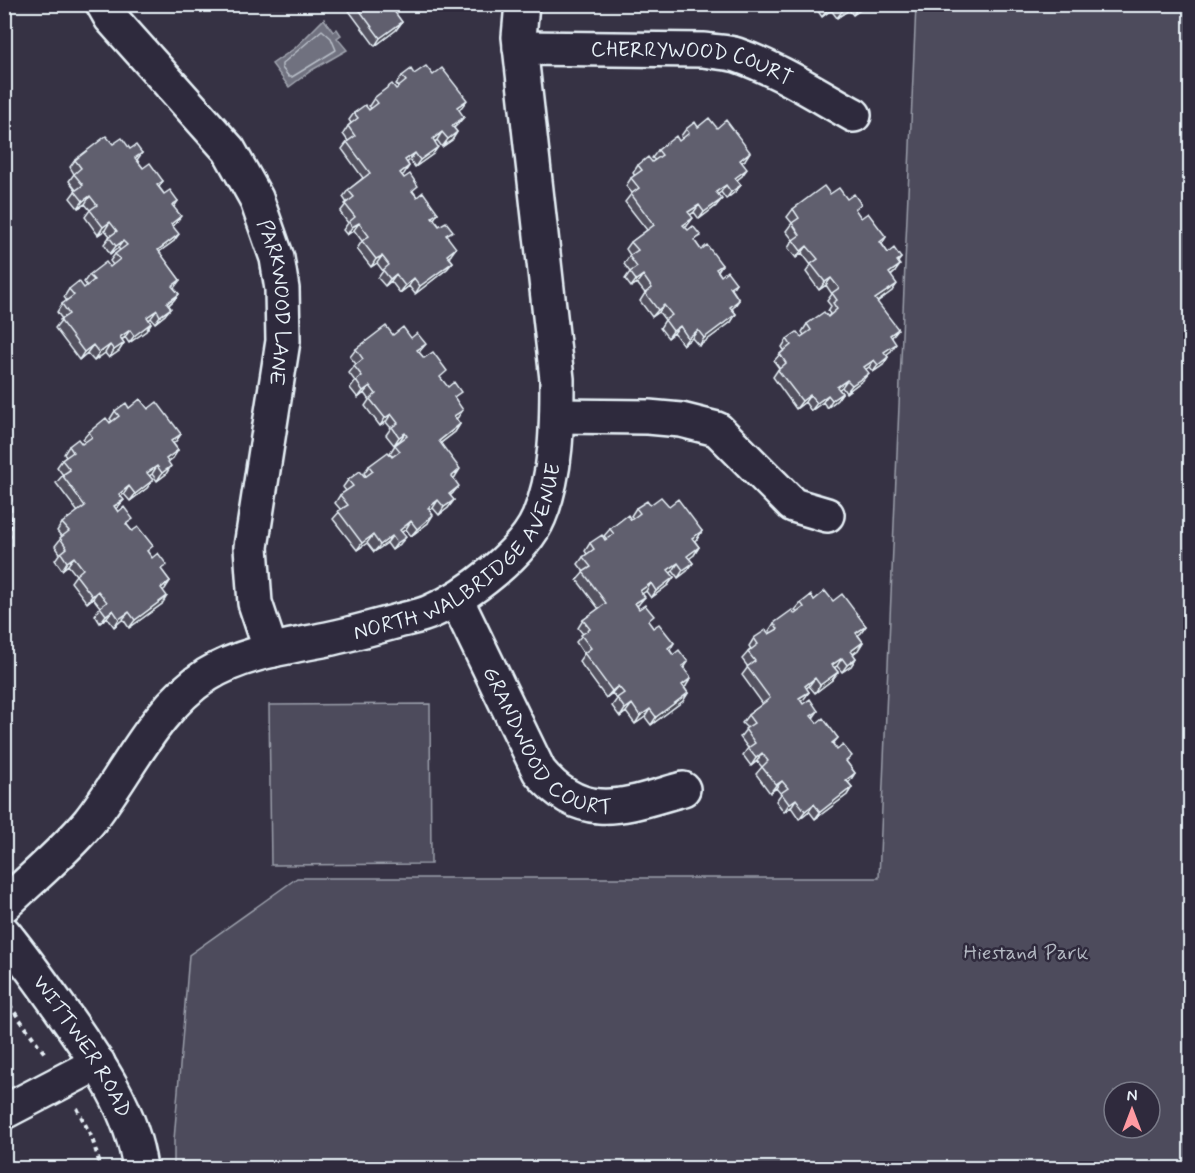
<svg xmlns="http://www.w3.org/2000/svg" width="1195" height="1173" viewBox="0 0 1195 1173" font-family="Mynerve,sans-serif">
<rect width="100%" height="100%" fill="#363244"/>
<filter id="ink" filterUnits="userSpaceOnUse"><feTurbulence type="fractalNoise" baseFrequency=".0167" numOctaves="2"/><feDisplacementMap in="SourceGraphic" scale="12" xChannelSelector="R" yChannelSelector="G"/><feConvolveMatrix kernelMatrix="1 2 1 2 8 2 1 2 1" color-interpolation-filters="sRGB"/></filter>
<g filter="url(#ink)">
<path fill="#4d4b5c" stroke="#9a9eaa" stroke-width="1.5" fill-rule="evenodd" d="M916 5H1190V1168H174V1140L189 955 297 878H879ZM1114 1092H1150V1128H1114Z
M430 704 431 864 271 865 269 705Z"/>
<path fill="#70717f" stroke="#a0a4af" stroke-width="1.5" d="M324 19 333 32 337 29 341 35 337 38 347 50 312 70 289 87 272 64 295 48Z"/>
<g fill="none" stroke-linecap="round" stroke-linejoin="round">
<path stroke="#b8bec8" stroke-width="1.5" d="M322 30 331 38 336 50 292 77H289L282 68V64Z"/>
<g stroke="#e8f1f8" stroke-width="38">
<g id="minor">
<path id="s1" d="M103 4 111 18 229 150 256 198 277 258 282 289 283 341 251 547 255 603 268 642 273 650"/>
<path id="s2" d="M520 48 704 50C715 52 727 52 737 55 778 69 816 94 854 115"/>
<path d="M557 416 648 417 681 420 717 429 793 505 827 515"/>
<path id="s3" d="M456 599 539 771C583 825 626 805 683 789"/>
<path id="s4" d="M4 905C32 878 64 852 89 822 127 774 154 709 207 675 244 652 290 647 332 638 354 633 376 627 398 621 409 618 422 616 432 611 467 596 524 553 539 517 557 474 557 424 557 379L519 37 522 4"/>
<path id="s5" d="M4 933C25 959 45 987 64 1014 98 1062 132 1110 140 1168"/>
<path d="M4 1112 98 1063"/>
</g>
</g>
<path stroke="#e8f1f8" stroke-width="4" stroke-dasharray="4.5 4.5" stroke-linecap="butt" d="M4 444C13 477 12 544 4 578
M4 998 46 1055
M77 1108 92 1138 101 1168"/>
<use href="#minor" stroke="#2f2a3d" stroke-width="33"/>
</g>
<path fill="#53515f" stroke="#e8f1f8" stroke-width="1.5" d="M344 4H400L393 10 402 22 396 30 375 46Z
M813 4H865L863 8 853 15 849 10 837 18 831 10 822 17Z
M414 74 433 75 461 108 459 110 458 124 454 128 457 132 452 140 442 147 437 140 435 142 433 154 415 167 410 160 407 162 409 166 402 175 417 197 438 213 434 219 448 237 451 255 449 257 453 262 447 269 415 294 409 286 400 293 391 281 385 286 378 278 383 271 377 263 371 267 357 249 362 241 354 230 347 235 343 230 348 223 340 212 347 203 343 197 348 190 363 178 342 149 348 141 343 134 348 126 351 123 349 120 354 113 369 110 371 108 369 106 374 98 396 89 399 87 396 84 402 76Z
M698 127 717 128 745 160 742 162V176L737 180 741 185 735 192 726 199 721 192 718 194 716 206 699 219 694 212 690 215 687 226 685 227 701 250 722 265 718 271 721 276 736 283 732 289 739 300 732 309 736 314 731 322 699 346 692 338 683 345 674 333 668 338 660 328 665 320 659 312 652 317 640 301 645 293 637 283 631 287 625 279 630 272 624 264 630 255 626 249 631 242 647 230 625 202 632 193 626 186 631 178 635 176 633 173 638 165 652 162 655 160 652 158 658 150 679 141 682 139 681 136 686 129Z
M113 144 142 153 137 160 143 168 163 181 159 187 164 194 178 201 174 207 175 224 173 226 174 241 159 252 180 280 174 288 179 294 173 301 169 305 165 315 155 323 151 318 149 320 151 323 146 331 129 343 125 337 122 340 124 343 119 351 109 358 105 353 94 361 87 353 79 360 55 328 62 319 57 312 62 304 67 301 64 297 69 289 84 288 87 286 84 282 89 275 110 267 113 265 110 261 115 254 120 250 118 248 110 254 104 244 110 236 105 230 98 235 85 217 90 210 85 204 78 208 70 198 76 190 69 181 74 174 70 167 75 160Z
M830 194 856 211 861 218 886 237 882 244 888 253 901 258 898 262 895 272 891 276 892 291 877 302 892 337 891 351 886 354 888 357 883 365 873 372 869 367 866 369 863 380 846 393 842 387 839 389 842 393 837 400 827 408 823 402 811 411 805 402 796 409 773 377 779 368 774 361 780 354 784 350 782 347 787 339 801 337 804 335 802 332 807 324 828 317 830 314 828 311 831 306 827 301 832 294 826 285 819 290 806 272 811 265 802 253 796 258 788 248 793 240 786 231 792 223 787 217 793 209Z
M393 335 420 351 419 352 441 379 456 400 458 417 456 419 460 424 455 432 441 443 455 477 453 478V493L450 496 454 500 448 508 439 515 433 508 429 510 428 523 411 536 406 529 402 532 400 544 392 550 387 543 374 552 367 543 357 550 333 519 341 510 335 503 340 495 346 491 343 487 348 480 365 477 366 476 364 473 369 466 392 457H393L390 453 395 445 401 441 400 440 394 445 386 435 391 428 386 422 380 426 365 406 369 400 364 393 358 398 350 388 355 381 349 373 356 364 350 357 356 349Z
M129 408 148 409 181 434 176 441 173 443 178 450 173 458 168 462 166 474 157 481 152 474 149 476 153 480 147 488 130 501 124 494 121 496 118 507 116 509 128 526 170 581 163 590 162 604 129 628 123 619 114 627 107 617 100 623 95 615 100 607 93 598 87 603 71 582 76 575 68 565 62 570 55 560 60 553 55 546 62 537 57 531 62 523 78 512 56 483 63 475 57 467 62 460 66 457 64 454 69 446 82 444 85 442 83 439 89 432 112 421 110 419 115 411Z
M650 505 669 506 702 531 697 539 694 540 699 547 694 555 689 558 693 563 687 571 678 578 673 571 670 573 674 577 668 585 651 598 646 591 642 593 639 604 637 606 653 628 674 643 670 650 673 655 688 662 684 668 686 686 684 687 688 693 683 701 651 725 645 717 635 724 626 712 620 717 612 706 617 699 612 693 606 698 579 661 584 654 576 642 583 634 578 628 583 620 599 609 577 580 584 572 578 564 583 557 587 554 585 551 590 543 607 539 604 536 610 529 633 518 631 516 636 508Z
M814 600 833 601 866 626 861 633 858 635 863 642 858 650 853 654 856 658 851 666 842 672 837 666 834 667 838 672 832 680 815 693 809 686 806 688 809 692 801 701 803 704 818 711 813 718 817 723 838 738 833 744 855 773 848 782 852 787 847 795 815 819 809 811 799 819 791 807 784 812 776 801 781 794 776 788 770 793 756 774 762 767 757 761 751 766 743 755 748 748 740 737 747 728 742 723 748 715 763 704 742 675 748 667 742 659 748 652 751 649 749 646 754 638 769 634 771 633 769 631 774 623 795 614 797 613 795 610 801 603Z"/>
<path fill="#43424d" stroke="#e8f1f8" stroke-width="1.5" d="M395 4H400L386 15 391 7Z
M833 4H835L831 10 822 17 828 9Z
M851 4H852L849 10 837 18 843 10Z
M862 4H865L863 8 853 15 858 7Z
M402 22 396 30 375 46 380 38Z
M467 100 461 108 452 115 457 107Z
M464 117 458 124 447 133 452 126Z
M442 132 437 140 427 147 433 139Z
M457 132 452 140 442 147 448 139Z
M438 147 433 154 415 167 420 160Z
M750 152 745 160 735 167 740 160Z
M415 153 410 160 400 168 405 160Z
M409 166 404 174 395 180 400 173Z
M747 169 742 176 730 185 735 178Z
M726 185 721 192 711 199 716 192Z
M741 185 735 192 726 199 731 192Z
M90 196 85 204 78 208 83 201Z
M722 199 716 206 699 219 704 212Z
M699 205 694 212 683 220 688 212Z
M181 216 175 224 166 231 171 224Z
M693 218 687 226 678 233 683 225Z
M110 222 105 230 98 235 103 227Z
M359 223 354 230 347 235 352 227Z
M179 234 174 241 152 257 158 250Z
M123 241 118 248 110 254 116 246Z
M807 246 802 253 796 258 801 251Z
M456 248 451 255 442 262 447 255Z
M382 256 377 263 371 267 376 259Z
M453 262 447 269 415 294 420 286Z
M900 265 895 272 884 281 889 273Z
M396 274 391 281 385 286 390 279Z
M643 275 637 283 631 287 636 280Z
M414 278 409 286 400 293 405 286Z
M831 278 826 285 819 290 825 282Z
M897 284 892 291 870 307 875 299Z
M179 294 173 301 162 310 167 303Z
M739 300 734 307 725 314 730 307Z
M664 305 659 312 652 317 658 310Z
M171 308 165 315 155 323 160 316Z
M157 310 151 318 142 325 147 317Z
M736 314 731 322 699 346 704 338Z
M151 323 146 331 129 343 134 336Z
M680 326 674 333 668 338 673 331Z
M898 329 892 337 884 342 890 335Z
M130 330 125 337 114 345 120 337Z
M698 330 692 338 683 345 688 338Z
M124 343 119 351 109 358 114 350Z
M426 344 420 351 412 357 417 350Z
M896 344 891 351 879 360 884 352Z
M93 345 87 353 79 360 84 352Z
M110 345 105 353 94 361 99 353Z
M888 357 883 365 873 372 878 365Z
M874 360 869 367 859 374 864 367Z
M869 373 863 380 846 393 852 385Z
M847 380 842 387 832 394 837 387Z
M370 386 364 393 358 398 363 391Z
M842 393 837 400 827 408 832 400Z
M810 395 805 402 796 409 802 401Z
M828 395 823 402 811 411 817 403Z
M463 410 458 417 449 424 454 416Z
M391 414 386 422 380 426 385 418Z
M460 424 455 432 434 448 439 441Z
M405 433 400 440 394 445 399 437Z
M181 434 176 441 166 449 171 441Z
M178 450 173 458 161 467 166 459Z
M157 466 152 474 142 481 147 473Z
M171 466 166 474 157 481 162 473Z
M460 469 455 477 446 484 452 476Z
M153 480 147 488 130 501 135 494Z
M129 486 124 494 114 501 119 494Z
M459 486 453 493 443 501 449 494Z
M124 500 118 507 109 514 114 506Z
M438 500 433 508 422 516 428 508Z
M454 500 448 508 439 515 444 507Z
M433 515 428 523 411 536 417 529Z
M411 521 406 529 395 537 400 530Z
M702 531 697 539 687 546 692 538Z
M373 535 367 543 357 550 362 543Z
M392 536 387 543 374 552 380 545Z
M406 537 400 544 392 550 397 543Z
M699 547 694 555 682 564 687 556Z
M74 557 68 565 62 570 67 562Z
M678 563 673 571 663 578 668 570Z
M693 563 687 571 678 578 683 570Z
M674 577 668 585 651 598 656 591Z
M170 581 165 589 156 596 161 588Z
M651 583 646 591 635 599 640 591Z
M98 591 93 598 87 603 92 596Z
M167 596 162 604 129 628 135 620Z
M645 597 639 604 630 611 635 603Z
M113 610 107 617 100 623 106 615Z
M129 612 123 619 114 627 119 619Z
M866 626 861 633 851 641 856 633Z
M863 642 858 650 846 659 851 651Z
M842 658 837 666 827 672 832 665Z
M856 658 851 666 842 672 847 665Z
M838 672 832 680 815 693 820 685Z
M691 678 686 686 677 693 682 685Z
M815 678 809 686 799 693 805 686Z
M618 686 612 693 606 698 612 691Z
M809 692 804 699 794 706 799 698Z
M688 693 683 701 651 725 656 717Z
M632 704 626 712 620 717 625 709Z
M650 709 645 717 635 724 640 716Z
M762 753 757 761 751 766 756 758Z
M855 773 850 781 841 788 846 780Z
M782 781 776 788 770 793 776 785Z
M852 787 847 795 815 819 820 812Z
M796 799 791 807 784 812 789 804Z
M814 804 809 811 799 819 805 811Z"/>
<path fill="#605e6e" stroke="#e8f1f8" stroke-width="1.5" d="M355 4H395L391 7 402 22 380 38Z
M824 4H833L828 9Z
M838 4H851L843 10Z
M426 66 433 75 442 68 467 100 457 107 464 117 452 126 457 132 448 139 442 132 433 139 438 147 420 160 415 153 405 160 409 166 400 173 404 178 410 174 418 186 412 191 417 197 423 192 438 213 432 217 439 226 446 222 453 231 446 235 456 248 447 255 453 262 420 286 414 278 405 286 396 274 390 279 383 270 389 265 382 256 376 259 362 241 369 236 359 223 352 227 349 222 355 217 345 204 354 197 348 190 370 173 347 142 355 136 348 126 358 118 354 113 365 105 369 110 378 103 374 98 392 84 396 89 406 81 402 76 411 69 414 74Z
M709 118 717 128 726 120 750 152 740 160 747 169 735 178 741 185 731 192 726 185 716 192 722 199 704 212 699 205 688 212 693 218 683 225 688 230 693 226 701 236 694 240 701 250 707 245 722 265 716 269 721 276 727 271 736 283 730 287 739 300 730 307 736 314 704 338 698 330 688 338 680 326 673 331 665 320 672 315 664 305 658 310 645 293 652 288 643 275 636 280 630 272 637 267 629 256 638 250 631 242 654 225 631 194 639 188 631 178 642 170 638 165 648 157 652 162 662 155 658 150 676 136 679 141 689 133 686 129 695 122 698 127Z
M106 136 113 144 122 138 130 149 136 145 142 153 135 158 143 168 150 163 163 181 157 185 164 194 170 190 178 201 172 205 181 216 171 224 179 234 158 250 180 280 172 286 179 294 167 303 171 308 160 316 157 310 147 317 151 323 134 336 130 330 120 337 124 343 114 350 110 345 99 353 93 345 84 352 60 320 69 314 62 304 74 295 69 289 79 281 84 288 94 280 89 275 106 262 110 267 120 259 115 254 127 245 123 241 116 246 109 237 117 231 110 222 103 227 90 210 97 205 90 196 83 201 75 191 83 185 74 174 81 168 75 160Z
M824 186 830 194 839 188 847 199 854 194 861 204 855 209 861 218 868 213 886 237 880 242 888 253 894 248 901 258 897 261 900 265 889 273 897 284 875 299 898 329 890 335 896 344 884 352 888 357 878 365 874 360 864 367 869 373 852 385 847 380 837 387 842 393 832 400 828 395 817 403 810 395 802 401 778 370 786 363 780 354 791 345 787 339 797 332 801 337 811 330 807 324 824 312 828 317 837 309 833 303 837 300 832 293 839 288 831 278 825 282 811 264 818 259 807 246 801 251 793 240 800 235 792 223 799 218 793 209Z
M386 326 393 335 403 327 411 338 417 333 426 344 417 350 424 358 433 352 447 371 440 377 448 387 454 382 461 392 454 397 463 410 454 416 460 424 439 441 460 469 452 476 459 486 449 494 454 500 444 507 438 500 428 508 433 515 417 529 411 521 400 530 406 537 397 543 392 536 380 545 373 535 362 543 338 511 348 505 340 495 353 486 348 480 360 471 365 477 373 471 369 466 388 452 392 457 400 451 395 445 407 436 405 433 399 437 392 427 398 423 391 414 385 418 370 399 376 394 370 386 363 391 356 381 362 376 354 366 363 359 356 349Z
M140 399 148 409 157 402 181 434 171 441 178 450 166 459 171 466 162 473 157 466 147 473 153 480 135 494 129 486 119 494 124 500 114 506 118 512 124 507 133 519 126 524 132 531 138 527 153 546 147 551 152 558 158 553 167 565 161 569 170 581 161 588 167 596 135 620 129 612 119 619 113 610 106 615 100 607 107 602 98 591 92 596 76 575 83 569 74 557 67 562 61 553 67 548 60 538 69 531 62 523 85 506 62 475 70 470 62 460 73 452 69 446 78 439 82 444 92 437 89 432 106 418 110 423 119 416 115 411 126 403 129 408Z
M661 497 669 506 678 499 702 531 692 538 699 547 687 556 693 563 683 570 678 563 668 570 674 577 656 591 651 583 640 591 645 597 635 603 639 609 645 605 654 616 648 621 653 628 659 624 674 643 668 648 673 655 679 650 688 662 682 666 691 678 682 685 688 693 656 717 650 709 640 716 632 704 625 709 617 698 624 693 618 686 612 691 584 653 591 648 581 635 590 629 583 620 606 603 583 572 591 567 583 557 594 549 590 543 602 535 605 540 614 534 610 529 628 515 631 520 640 513 636 508 647 501 650 505Z
M825 591 833 601 842 594 866 626 856 633 863 642 851 651 856 658 847 665 842 658 832 665 838 672 820 685 815 678 805 686 809 692 799 698 803 704 810 699 818 711 811 716 817 723 823 718 838 738 832 743 837 750 843 745 852 756 846 761 855 773 846 780 852 787 820 812 814 804 805 811 796 799 789 804 781 793 788 788 782 781 776 785 762 767 768 761 762 753 756 758 748 748 755 743 745 729 754 723 748 715 770 698 747 667 755 661 748 652 758 644 754 638 766 630 769 634 778 629 774 623 792 610 795 614 804 607 801 603 811 595 814 600Z"/>
</g>
<g text-anchor="middle" stroke-width="5" stroke-linejoin="round" paint-order="stroke">
<g font-size="21" fill="#e8f1f8" stroke="#2f2a3d">
<text dy="7" stroke="none"><textPath href="#s2" startOffset="174">CHERRYWOOD COURT</textPath></text>
<text dy="7" stroke="none"><textPath href="#s1" startOffset="356">PARKWOOD LANE</textPath></text>
<text dy="7" stroke="none"><textPath href="#s4" startOffset="603">NORTH WALBRIDGE AVENUE</textPath></text>
<text dy="7" stroke="none"><textPath href="#s3" startOffset="176">GRANDWOOD COURT</textPath></text>
<text dy="7" stroke="none"><textPath href="#s5" startOffset="138">WITTWER ROAD</textPath></text>
</g>
<g font-size="21" fill="#b2b7c1" stroke="#2f2a3d">
<text x="1026" y="959">Hiestand Park</text>
</g>
</g>
<rect width="1195" height="1173" fill="none" stroke="#2f2a3d" stroke-width="24"/>
<rect x="12" y="12" width="1171" height="1149" fill="none" stroke="#e8f1f8" stroke-width="2" filter="url(#ink)"/>
<g transform="translate(1132 1110)"><circle r="28" fill="#2f2a3d" stroke="#797a88" stroke-width="1.5"/>
<path d="M0-4.5L10 22L0 15L-10 22Z" fill="#ff9aa2"/>
<text y="-9" font-size="16" font-weight="bold" text-anchor="middle" fill="#e8f1f8">N</text>
</g>
</svg>
